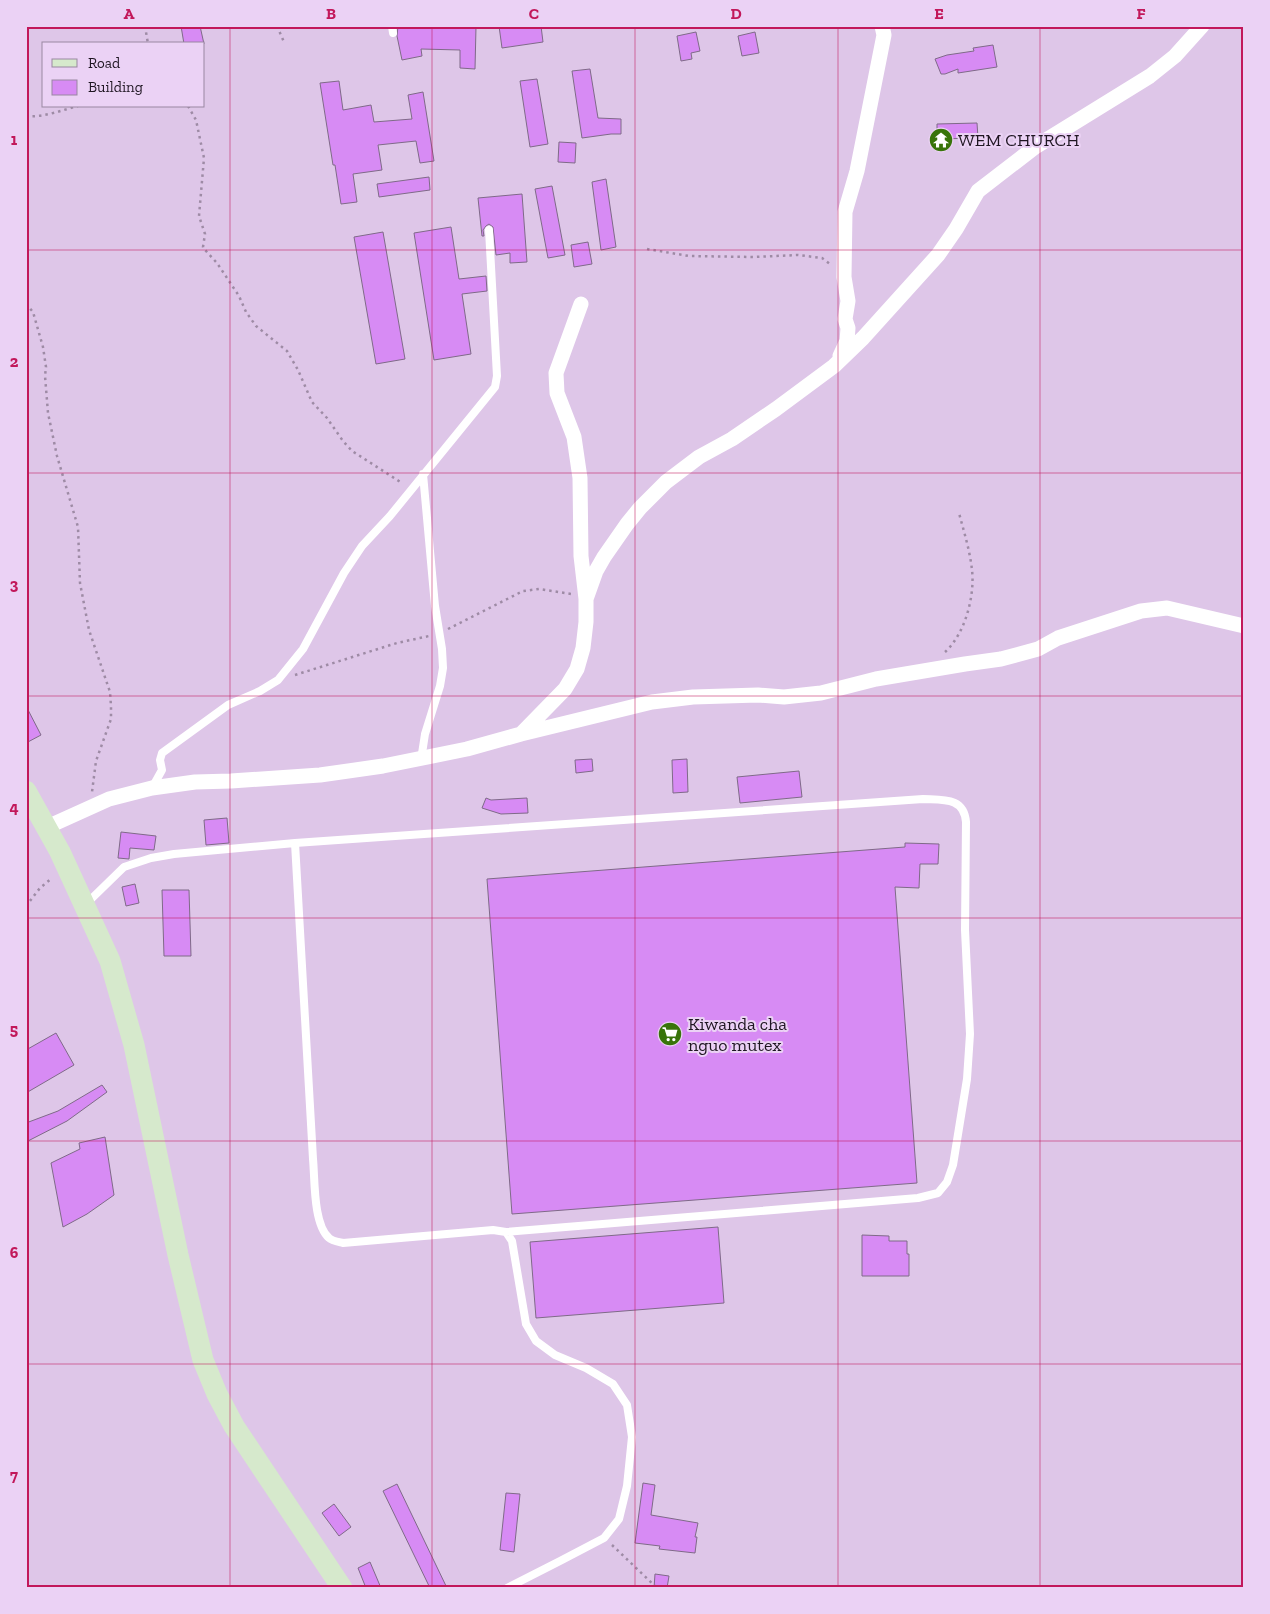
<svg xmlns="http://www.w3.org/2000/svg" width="1270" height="1614" viewBox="0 0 1270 1614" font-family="'Zilla Slab',serif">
<rect width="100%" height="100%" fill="#dec6e8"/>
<path fill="#d78bf4" stroke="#7f6a88" d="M181 26H200L204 44H184Z
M398 26 476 27 475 69 460 68V50L421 49 422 56 402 60 397 36Z
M499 26H541L543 42 502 48Z
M696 32 700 51 691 53 692 59 681 61 677 36Z
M755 32 759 53 742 56 738 36Z
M993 45 997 67 958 73V69L945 74H941L935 59 947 55 974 51 973 48Z
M590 69 598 118 621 119V134H611L582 138 572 71Z
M537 79 548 144 530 147 520 81Z
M339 81 343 110 371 105 374 122 412 119 408 95 423 92 434 161 420 163 416 141 378 145 382 170 353 174 357 202 341 204 335 165H333L320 83Z
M977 123 978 138 937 139V124Z
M559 142 576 143 575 163 558 162Z
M429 177 430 190 379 197 377 184Z
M606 179 616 247 601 250 592 182Z
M552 186 565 255 548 258 535 189Z
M522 194 527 262 510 263V253L496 255 493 227 489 224 486 226 483 230 484 236H482L478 198Z
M451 227 459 279 486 276 487 291 462 294 471 354 434 360 414 233Z
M383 232 405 359 376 364 354 237Z
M588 242 592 264 574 267 571 245Z
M26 706 41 735 26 743Z
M592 759 593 771 576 773 575 760Z
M687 759 688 792 673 793 672 760Z
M799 771 802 797 740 803 737 777Z
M486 798 491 800 527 798 528 813 501 814 482 808Z
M227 818 229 843 206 845 204 820Z
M121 832 156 836 154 850 130 848 129 859 118 858Z
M905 843 939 844 938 864H920L919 888 895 887 917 1183 512 1214 487 879 905 847Z
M135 884 139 903 126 906 122 887Z
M162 890H189L191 956H164Z
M56 1033 74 1065 26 1093V1050Z
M102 1085 107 1092 67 1121 26 1142V1123L58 1111Z
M105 1137 114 1195 87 1214 63 1227 51 1163 80 1149 79 1143Z
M718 1227 724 1303 536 1318 530 1242Z
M862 1235 889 1236V1241H907V1254H909V1276H862Z
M643 1483 655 1485 651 1515 698 1523 695 1537H697L695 1553 659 1549 660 1546 635 1543Z
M397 1484 447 1588H430L383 1491Z
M506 1493 520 1494 514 1552 500 1550Z
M334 1504 351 1527 339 1536 322 1513Z
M370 1562 381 1588H366L358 1568Z
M655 1574 669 1576 667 1588H654Z"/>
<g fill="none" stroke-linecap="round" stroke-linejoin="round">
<path stroke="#9e8ba5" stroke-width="2.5" stroke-dasharray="2.5 4" stroke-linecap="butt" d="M145 26 148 44
M277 26 284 42
M188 106 196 120 204 158 199 216 205 234 203 247 205 250 217 263 239 296 246 312 256 326 287 351 298 370 312 402 327 418 343 441 352 451 402 483
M26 116C43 118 62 110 78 106
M647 249 689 256 753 257 798 255 822 258 830 264
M26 304 33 312 43 347 46 367 45 376 48 413 57 456 78 527 80 583 89 630 110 692 111 706V719L96 761 92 792
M448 629 523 591 539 589 571 594
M945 652C965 634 975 596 972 570 970 551 964 532 959 513
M295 675 397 643 429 636
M26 906 40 888 52 878
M612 1545 657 1588"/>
<path stroke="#fff" stroke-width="8" d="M392 26 393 33
M421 760 425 734 440 686 443 668 442 649 435 606 423 474
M152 788 162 770 160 760 162 753 228 705 260 691 278 680 303 649 344 573 362 546 390 516 495 387 497 376 489 230
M295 843 313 1159C315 1179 313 1224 329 1238 332 1241 339 1242 343 1243L493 1230 506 1232 512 1241 526 1324 536 1341 555 1355 586 1368 613 1384 627 1405 632 1437 627 1486 619 1519 604 1538 560 1561 507 1588
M86 904 124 867 151 858 174 854 295 843 923 799C943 800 964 797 966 822L965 930 970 1034 967 1079 953 1165 947 1182 938 1193 918 1198 506 1232"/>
<path stroke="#fff" stroke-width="15" d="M840 356 847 341 848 328 845 319 848 301 844 277 845 212 857 171 884 35 882 26
M586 599 596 571 604 557 627 524 640 508 666 482 699 457 732 439 776 409 834 366 863 338 938 255 956 229 978 191 1035 147 1150 76 1175 56 1202 26
M522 733 565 689 577 669 583 648 586 622V599L581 556 580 478 574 437 557 393 556 373 581 304
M47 827 109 799 152 788 195 782 231 781 320 775 383 766 467 749 521 734 652 702 693 697 758 695 784 697 821 693 876 679 965 664 1001 659 1038 649 1058 638 1141 611 1167 608 1244 626"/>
<path stroke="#d6e9cc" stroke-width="21" d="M26 791 60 852 110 961 134 1045 178 1255 203 1360 217 1394 234 1426 342 1588"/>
</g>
<path fill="none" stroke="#c2185b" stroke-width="1" stroke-opacity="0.55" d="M230 26V1588M432 26V1588M635 26V1588M838 26V1588M1040 26V1588M26 250H1244M26 473H1244M26 696H1244M26 918H1244M26 1141H1244M26 1364H1244"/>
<defs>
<g id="temple-disc" transform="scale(1.25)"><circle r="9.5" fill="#38740a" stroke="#ebd2f5"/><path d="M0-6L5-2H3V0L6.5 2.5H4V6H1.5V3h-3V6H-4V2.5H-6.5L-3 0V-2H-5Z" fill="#fff"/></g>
<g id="supermarket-disc" transform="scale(1.25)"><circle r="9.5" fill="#38740a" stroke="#ebd2f5"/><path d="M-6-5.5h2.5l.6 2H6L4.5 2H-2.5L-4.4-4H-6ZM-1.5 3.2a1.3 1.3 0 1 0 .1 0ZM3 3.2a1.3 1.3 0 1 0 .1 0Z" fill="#fff"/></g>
</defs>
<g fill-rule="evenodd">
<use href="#temple-disc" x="941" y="140"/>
<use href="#supermarket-disc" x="670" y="1034"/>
</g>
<g text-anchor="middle" stroke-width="4" stroke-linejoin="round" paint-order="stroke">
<g font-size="18" fill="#1f1622" stroke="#ebd2f5" text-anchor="start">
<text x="958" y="146">WEM CHURCH</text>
<text x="688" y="1030">Kiwanda cha<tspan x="688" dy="21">nguo mutex</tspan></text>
</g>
</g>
<rect width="1270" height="1614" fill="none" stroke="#ebd2f5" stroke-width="55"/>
<rect x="42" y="42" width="162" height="65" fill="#ebd2f5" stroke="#9987a1"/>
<rect x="52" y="59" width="25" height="8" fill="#d6e9cc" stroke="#9987a1"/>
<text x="88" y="68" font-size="15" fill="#1f1622">Road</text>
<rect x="52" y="80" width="25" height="15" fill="#d78bf4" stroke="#9987a1"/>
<text x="88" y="92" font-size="15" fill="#1f1622">Building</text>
<rect x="28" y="28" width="1214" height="1558" fill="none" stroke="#c2185b" stroke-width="2"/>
<g font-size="16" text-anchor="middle" font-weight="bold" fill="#c2185b">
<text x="129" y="19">A</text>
<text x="331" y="19">B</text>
<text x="534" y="19">C</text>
<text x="736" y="19">D</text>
<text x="939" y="19">E</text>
<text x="1141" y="19">F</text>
<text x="14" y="145">1</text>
<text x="14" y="367">2</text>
<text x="14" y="590">3</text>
<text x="14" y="813">4</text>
<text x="14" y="1035">5</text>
<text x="14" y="1258">6</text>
<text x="14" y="1481">7</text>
</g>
</svg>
